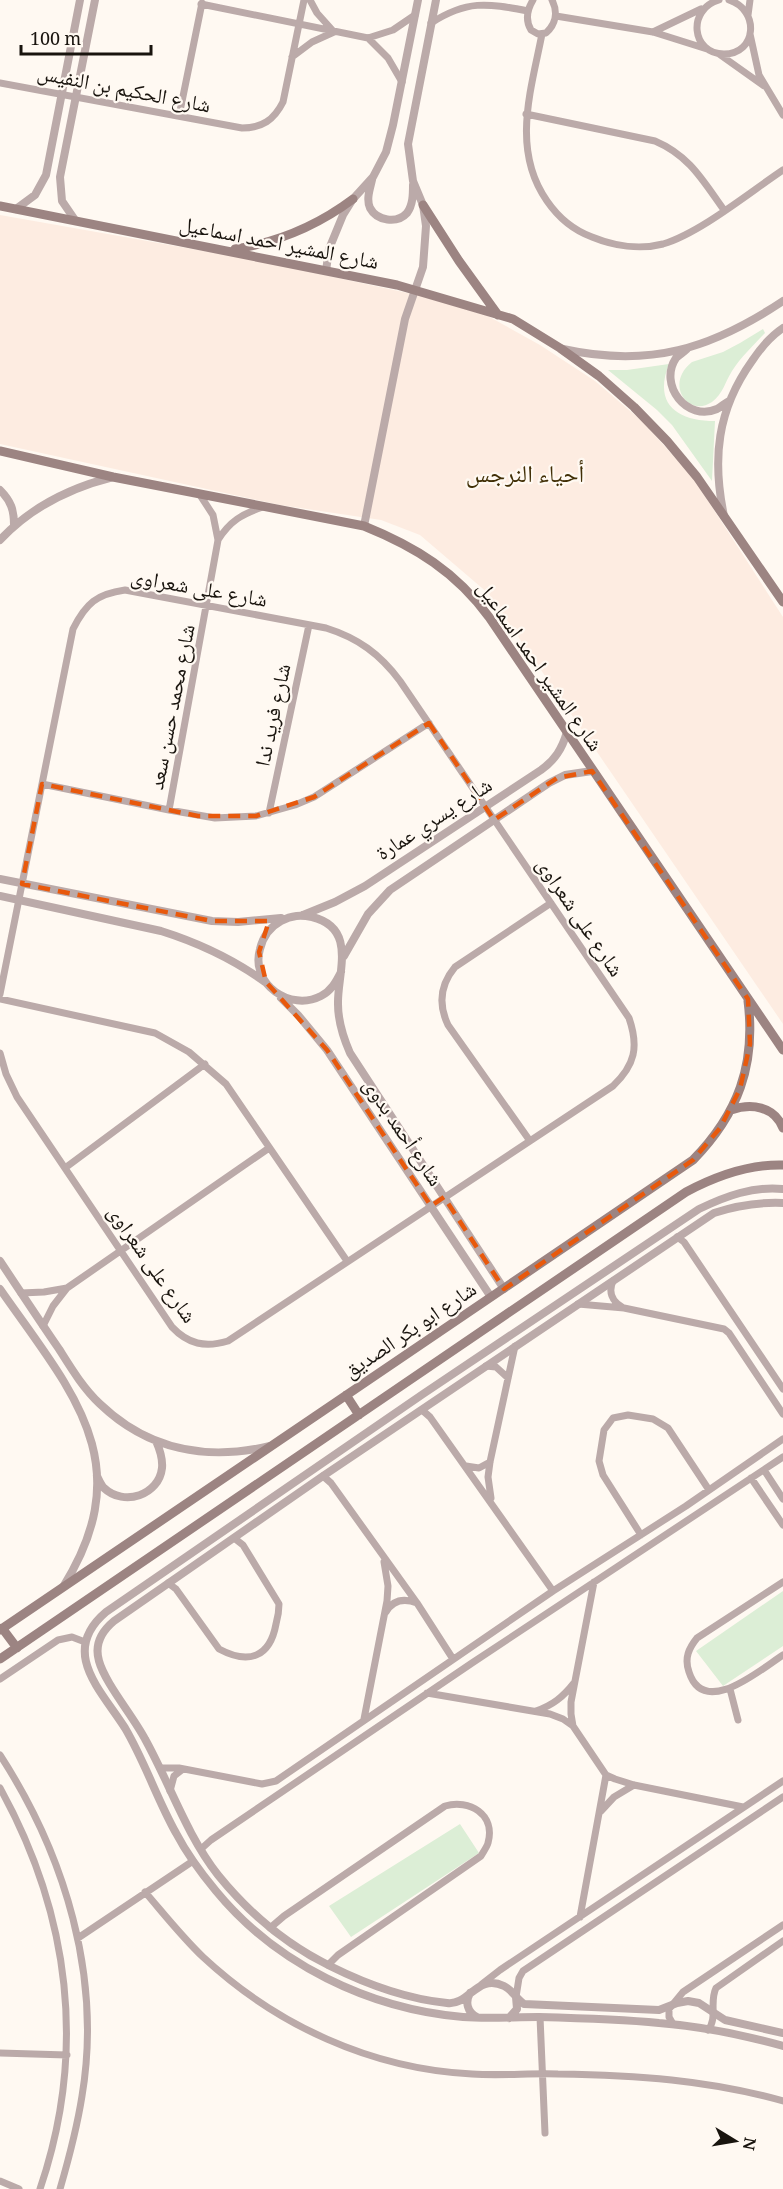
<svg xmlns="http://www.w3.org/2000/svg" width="783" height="2189" viewBox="0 0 783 2189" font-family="Georgia,'Noto Naskh Arabic',serif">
<rect width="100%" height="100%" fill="#fff9f2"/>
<path fill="#fdece1" d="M0 215 255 260 417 295 486 315 540 345 595 381 643 422 694 479 783 617V1024L489 594 420 535 381 520 280 505 0 444Z"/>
<path fill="#dceed6" d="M763 329 765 333C754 345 741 357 732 371 725 382 723 394 712 402 688 418 664 384 692 362L723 352 740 343Z
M669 364C653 404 677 421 715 421L712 481 672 425 657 410 608 370H627Z
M783 1591V1646L723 1686 696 1651Z
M460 1824 479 1853 351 1937 329 1906Z"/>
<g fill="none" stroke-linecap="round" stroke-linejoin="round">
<path stroke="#bbaaa9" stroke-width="7" d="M533 0C527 10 525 20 531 30L538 34 546 33C556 24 558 12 552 0
M719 0C687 9 691 54 724 54 757 54 760 10 729 0
M201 4 368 38 393 30 415 15
M748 15 750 0
M556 16 653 32 707 49
M431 23C467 0 486 3 528 11
M653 32 701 9
M542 34C531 90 511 150 547 201 558 217 573 230 592 237 614 246 640 250 663 244 700 233 750 192 783 170
M750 34 759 75 783 115
M368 38 388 58 402 82
M719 54 764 86
M292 57 312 42 334 32 317 13 310 0
M0 83 242 128C262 128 274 120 283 102L304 0
M526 114 655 141C690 156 703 181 724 210
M179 116 202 3
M218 540C230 521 242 514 263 507
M42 784 169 810 215 818 256 816 295 805 314 797 429 723
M169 810 218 540 213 515 200 495
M269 813 309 625
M0 994 73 629C86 603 97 594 125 590L326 628C358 638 380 654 400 681L629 1018C639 1047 635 1065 613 1086L228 1341C205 1348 188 1344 172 1327L17 1097 6 1074 0 1053
M0 999 155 1033 189 1052 226 1084 347 1261
M530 1141 448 1025C438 1004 440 985 455 967L551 903
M65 1168 205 1064
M677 1237 684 1242 783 1389
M613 1281C608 1292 612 1301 622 1307
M21 1293 44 1292 67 1288
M578 1304 624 1308 724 1329 729 1333 783 1414
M43 1326 53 1306 67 1288 269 1148
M486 1366 496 1367 508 1378
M422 1410 430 1417 553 1591
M466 1466 479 1468 490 1462
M764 1470 783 1499
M323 1476 331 1483 417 1603 453 1659
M751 1478 783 1525
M491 1498 488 1477 490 1462 515 1346
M641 1535 603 1475 599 1461 604 1430 613 1418 628 1415 653 1419 668 1428 709 1490
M783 1582 697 1638C689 1648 684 1658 689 1672 704 1719 761 1669 783 1655
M168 1583 176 1589 219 1649C249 1665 270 1657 276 1624 278 1617 279 1611 279 1604L243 1545 234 1538
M386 1612C393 1600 404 1598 417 1603
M0 1679 58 1640 72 1637 85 1642
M730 1689 738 1720
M427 1693 550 1714 563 1719 573 1726 606 1775 615 1779 634 1785 743 1807
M536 1711C553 1705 563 1697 574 1683
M364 1719 387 1601 388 1586 384 1562
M573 1726 571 1714V1702L594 1582
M0 1755C65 1855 102 1977 82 2096 77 2128 69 2158 60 2189
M160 1768H179L262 1784 276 1781 553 1591 686 1506 783 1439
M0 1788C70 1915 87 2051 40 2189
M170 1791 174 1776 183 1769
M601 1811 614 1797 634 1785
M201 1849 211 1840 472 1663 783 1457
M145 1892C164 1914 182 1937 203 1957 276 2025 371 2069 472 2074 501 2076 530 2073 558 2074 635 2075 709 2080 783 2101
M580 1917 606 1775
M270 1928 284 1916 445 1806C469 1799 496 1814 488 1843 487 1847 483 1852 481 1856L338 1955 328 1965
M78 1938 193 1861
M482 1984 500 1970 783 1781
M516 1997 519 1978 523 1971 783 1797
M540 2017 545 2133
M673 2024 669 2017V2009L683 1992 783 1925
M708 2030C718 2018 709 2002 716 1988L783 1941
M0 2053 67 2055
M0 2181 19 2189"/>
<path stroke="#bbaaa9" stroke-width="8" d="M372 180C370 189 366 199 370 208 377 221 397 224 407 213 413 205 413 194 413 185
M16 209 35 195 46 175 80 0
M75 220 62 201 60 177 95 0
M326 271 329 249 343 215 353 199 373 177 386 152 393 125 418 0
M563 349C649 368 711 349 783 301
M687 349C684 352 679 355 676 358 658 385 687 422 717 409 721 407 725 403 729 401
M0 490C11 501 14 510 14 525
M724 516C712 459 717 410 752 361 760 349 771 336 783 328
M364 526 405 319 423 267 426 226 423 205 413 181 408 144 436 0
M0 540C31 507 69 488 113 477
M0 879 212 921 238 922 281 918
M0 896 161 931C199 943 233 959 265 982
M303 915 335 902 365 886 541 770C555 760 562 749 567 732
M344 956 368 914 390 890 549 783 565 775 592 771
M341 972C336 982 331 991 321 996 290 1012 250 984 260 949 263 936 270 927 281 921 292 915 301 915 312 917 358 928 337 974 338 1004 338 1021 343 1037 350 1053L504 1289
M281 998 298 1015 327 1050 491 1297
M783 1189C753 1186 726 1196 699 1209L423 1394 106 1612C59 1652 101 1690 125 1728 145 1762 157 1799 176 1833 187 1854 201 1873 216 1891 276 1964 369 2009 463 2017 488 2019 513 2017 538 2017 578 2018 619 2019 659 2023 700 2026 743 2035 783 2046
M783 1203C758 1202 738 1205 714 1213L323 1476 114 1621C102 1631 94 1644 99 1661 105 1683 133 1716 145 1739 170 1784 186 1834 218 1875 248 1912 287 1945 330 1966 366 1984 407 1999 447 2003 469 2006 477 1973 504 1986 512 1990 516 1998 524 2004L659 2010 677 2003 688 2001 699 2003 725 2020 783 2033
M0 1261C20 1291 39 1320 59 1349 71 1368 83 1388 100 1404 148 1450 207 1461 270 1446
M0 1289C71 1391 141 1462 63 1587
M97 1476C99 1480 101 1485 104 1488 124 1507 159 1495 162 1468 163 1458 160 1450 156 1441
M470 1993C465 2002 467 2012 477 2017
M509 2018 517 2009 516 1997"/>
<path stroke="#9c8482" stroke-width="9" d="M423 205 459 261 498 315
M0 206 397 285 513 319 560 348 599 376 634 407 667 441 697 477 783 602
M235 249C279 242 317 226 353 199
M0 451 113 477 364 526C416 547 456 572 489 617L783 1050
M731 1110C751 1103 774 1106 783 1128
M346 1395 359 1415
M2 1628 17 1648
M0 1630 693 1160C738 1114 756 1065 748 1001
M0 1659 686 1192C716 1176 748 1164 783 1165"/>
</g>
<path fill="none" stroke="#e8590c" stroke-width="4.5" stroke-dasharray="12 8" stroke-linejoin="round" d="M429 723 494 820 557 778 592 771 748 999 750 1044 740 1089 720 1128 693 1160 504 1289 444 1197 431 1206 327 1050 266 982 259 952 269 921H212L22 884 42 784 198 816H256L314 797Z"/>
<g text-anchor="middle" stroke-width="4.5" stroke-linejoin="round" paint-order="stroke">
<g font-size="21" fill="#19140e" stroke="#fff9f2">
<text transform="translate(124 89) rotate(11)" y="7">شارع الحكيم بن النفيس</text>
<text transform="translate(279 243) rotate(11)" y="7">شارع المشير احمد اسماعيل</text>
<text transform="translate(199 588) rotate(10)" y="7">شارع على شعراوى</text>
<text transform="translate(540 666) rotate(55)" y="7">شارع المشير احمد اسماعيل</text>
<text transform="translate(172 707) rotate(-79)" y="7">شارع محمد حسن سعد</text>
<text transform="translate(273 715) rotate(-78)" y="7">شارع فريد ندا</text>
<text transform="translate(434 819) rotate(-33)" y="7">شارع يسري عمارة</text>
<text transform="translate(580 917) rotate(56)" y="7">شارع على شعراوى</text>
<text transform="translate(403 1132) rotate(56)" y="7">شارع أحمد بدوى</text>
<text transform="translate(152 1264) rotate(55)" y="7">شارع على شعراوى</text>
<text transform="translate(410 1330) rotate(-34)" y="7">شارع ابو بكر الصديق</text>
</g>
<g font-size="24" fill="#412f06" stroke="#fff9f2">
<text x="525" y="482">أحياء النرجس</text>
</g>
</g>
<g transform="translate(735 2141) rotate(101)" stroke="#fff9f2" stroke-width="4.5" paint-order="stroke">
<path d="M0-4.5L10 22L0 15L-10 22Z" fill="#19140e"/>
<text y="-9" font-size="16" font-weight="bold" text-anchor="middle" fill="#19140e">N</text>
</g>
<path d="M21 45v9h130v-9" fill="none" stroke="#19140e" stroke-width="3"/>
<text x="30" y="45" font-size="18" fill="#19140e" stroke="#fff9f2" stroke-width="4.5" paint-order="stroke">100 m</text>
</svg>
